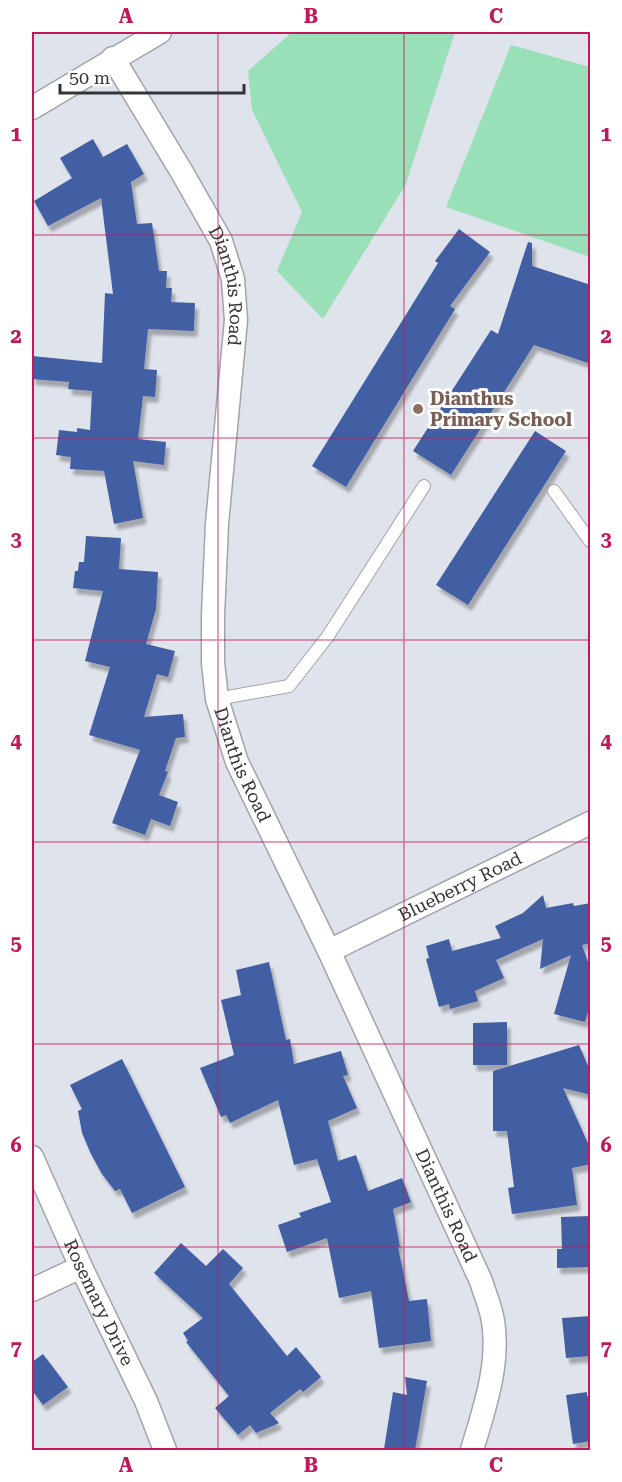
<svg xmlns="http://www.w3.org/2000/svg" width="622" height="1482" viewBox="0 0 622 1482" font-family="'Roboto Serif',serif">
<defs>
<filter id="shadow"><feDropShadow dx="3.5" dy="6" stdDeviation="1.5" flood-color="#0004"/></filter>
</defs>
<rect width="100%" height="100%" fill="#dfe3eb"/>
<path fill="#99dfb7" d="M292 32H455L406 184 323 319 277 271 302 212 252 110 248 71Z
M511 45 590 67V257L446 207Z"/>
<path fill="#425fa4" filter="url(#shadow)" d="M93 139 103 157 127 144 144 174 131 182 137 224 152 223 159 271H167L166 288H172L171 302 195 303 194 331 148 329 144 369 157 370 155 397 143 396 138 439 166 442 164 465 133 461 143 518 114 524 104 471 70 469 71 457 56 455 59 430 77 432V428L90 430 92 391 68 389 69 382 32 379V356L102 363 105 293 113 294 101 198 48 226 34 201 72 178 60 158Z
M459 229 490 252 450 306 455 309 346 487 312 466 438 263 435 261Z
M528 242 532 243V266L591 285V364L534 345 451 475 413 451 491 330 498 334Z
M535 431 566 451 468 605 436 585Z
M86 536 121 538 119 569 158 572 156 609 146 644 175 651 168 677 157 674 144 717 183 714 185 737 176 738 165 771 168 772 159 795 178 802 170 826 151 819 145 835 112 823 140 750 89 735 110 667 85 661 103 591 73 588 75 571H78L79 562H84Z
M543 895 546 908 573 903 574 906 591 903V943L582 945 591 971V1002L585 1022 554 1014 571 955 540 969 543 939 496 960 504 978 475 991 478 1001 450 1009 449 1004 439 1007 426 959 429 958 426 946 449 939 452 951 501 938 495 926 523 913Z
M269 962 286 1040 290 1039 294 1064 341 1051 348 1075 343 1076 357 1108 328 1121 338 1161 356 1155 368 1191 402 1178 411 1202 393 1209 400 1247H398L409 1301 427 1299 431 1341 379 1348 371 1291 339 1298 327 1238 287 1252 278 1225 301 1217 299 1213 331 1202 317 1159 294 1165 278 1100 230 1123 226 1115 221 1117 200 1068 234 1055 221 1000 241 995 236 970Z
M507 1022V1065H473V1023Z
M579 1045 591 1073V1095L563 1088 591 1150V1164L572 1168 577 1205 512 1214 508 1188 514 1187 507 1131H493V1071Z
M122 1059 185 1187 132 1213 120 1189 115 1191 102 1174 91 1154 82 1133 78 1111 82 1109 70 1085Z
M591 1216V1267L557 1268V1249H562L561 1217Z
M181 1243 206 1266 223 1249 243 1268 229 1284 287 1356 296 1347 321 1377 303 1392 300 1389 270 1413 279 1423 256 1433 250 1425 238 1435 215 1408 229 1396 186 1342 188 1341 183 1333 203 1318 154 1273Z
M591 1316V1356L566 1358 562 1318Z
M43 1354 68 1387 43 1405 32 1390V1362Z
M405 1377 427 1381 415 1450 384 1449 393 1392 407 1395Z
M587 1392V1396H591V1441L573 1444 566 1395Z"/>
<g fill="none" stroke-linecap="round" stroke-linejoin="round">
<g stroke="#a1a4ac" stroke-width="14">
<path id="service" d="M554 491 590 541
M217 699 289 686 328 636 424 486"/>
</g>
<g stroke="#a1a4ac" stroke-width="25">
<g id="minor">
<path id="s1" d="M113 58 183 174 221 241 233 279 236 320 217 524 213 615V663L217 699 237 762 329 951 481 1281C485 1294 491 1308 493 1321 500 1365 484 1409 472 1450"/>
<path d="M32 108 160 32"/>
<path id="s2" d="M329 951 590 823"/>
<path id="s3" d="M32 1157 81 1267 146 1401 165 1450"/>
<path d="M32 1290 81 1267"/>
</g>
</g>
<use href="#service" stroke="#fff" stroke-width="12"/>
<use href="#minor" stroke="#fff" stroke-width="22"/>
</g>
<path fill="none" stroke="#c2185b" stroke-width="1.5" stroke-opacity="0.55" d="M218 32V1450M404 32V1450M32 235H590M32 438H590M32 640H590M32 842H590M32 1044H590M32 1247H590"/>
<circle fill="#8d6e63" stroke="#fff" stroke-width="2" cx="418" cy="409" r="6"/>
<g text-anchor="middle" stroke-width="6" stroke-linejoin="round" paint-order="stroke">
<g font-size="18" fill="#333438" stroke="#fff">
<text dy="6" stroke="none"><textPath href="#s1" startOffset="258">Dianthis Road</textPath></text>
<text dy="6" stroke="none"><textPath href="#s1" startOffset="744">Dianthis Road</textPath></text>
<text dy="6" stroke="none"><textPath href="#s2" startOffset="146">Blueberry Road</textPath></text>
<text dy="6" stroke="none"><textPath href="#s1" startOffset="1230">Dianthis Road</textPath></text>
<text dy="6" stroke="none"><textPath href="#s3" startOffset="160">Rosemary Drive</textPath></text>
</g>
<g font-size="18" font-weight="bold" fill="#785e54" stroke="#fff" text-anchor="start">
<text x="430" y="405">Dianthus<tspan x="430" dy="21">Primary School</tspan></text>
</g>
</g>
<rect width="622" height="1482" fill="none" stroke="#ffffff" stroke-width="66"/>
<path d="M60 84v9h184v-9" fill="none" stroke="#333438" stroke-width="3"/>
<text x="69" y="84" font-size="18" fill="#333438" stroke="#ffffff" stroke-width="4.5" paint-order="stroke">50 m</text>
<rect x="33" y="33" width="556" height="1416" fill="none" stroke="#c2185b" stroke-width="2"/>
<g font-size="20" text-anchor="middle" font-weight="bold" fill="#c2185b">
<text x="126" y="23">A</text>
<text x="311" y="23">B</text>
<text x="496" y="23">C</text>
<text x="16" y="141">1</text>
<text x="606" y="141">1</text>
<text x="16" y="343">2</text>
<text x="606" y="343">2</text>
<text x="16" y="546">3</text>
<text x="606" y="546">3</text>
<text x="16" y="748">4</text>
<text x="606" y="748">4</text>
<text x="16" y="950">5</text>
<text x="606" y="950">5</text>
<text x="16" y="1152">6</text>
<text x="606" y="1152">6</text>
<text x="16" y="1355">7</text>
<text x="606" y="1355">7</text>
<text x="126" y="1472">A</text>
<text x="311" y="1472">B</text>
<text x="496" y="1472">C</text>
</g>
</svg>
